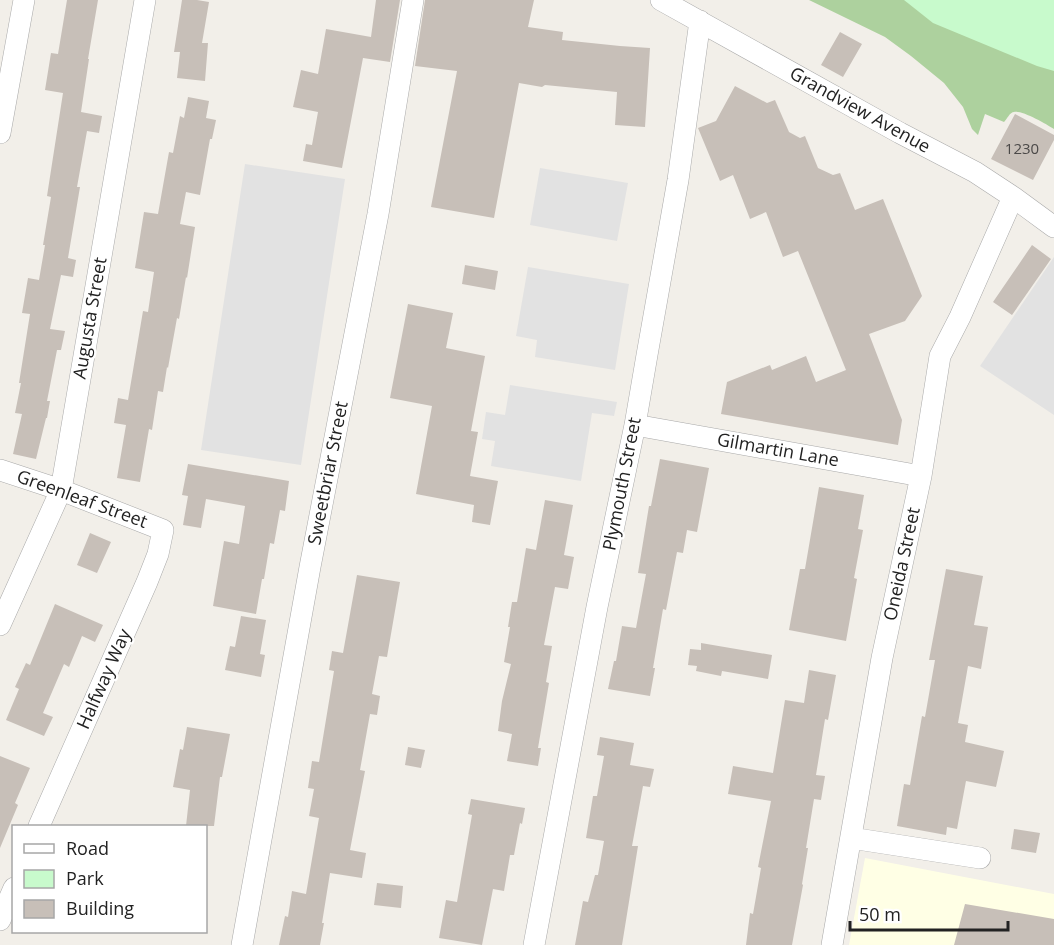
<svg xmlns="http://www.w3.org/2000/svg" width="1054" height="945" viewBox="0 0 1054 945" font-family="'Open Sans',sans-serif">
<rect width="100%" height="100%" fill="#f2efe9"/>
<path fill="#ffffe5" d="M865 858 1054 894V945H849Z"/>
<path fill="#add19e" d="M809 0H1054V129C1046 124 1022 110 1014 112 1010 112 1007 119 1004 122L985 114 978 135 972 129 963 107 944 83 911 56 885 37Z"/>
<path fill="#c8facc" d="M904 0H1054V71L1037 66 933 23Z"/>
<path fill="#e2e2e2" d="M245 164 345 179 301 465 201 450Z
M540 168 628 183 617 241 530 225Z
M1054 257V415L980 366Z
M528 267 629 284 615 370 535 357 537 340 516 336Z
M510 385 617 402 614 416 592 413 581 481 491 466 495 441 482 439 486 412 505 415Z"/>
<path fill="#c7bfb8" d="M67 0H98L88 59H89L81 112 102 116 99 133 87 131 77 187H80L68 258 76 260 73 277 61 275 50 329 65 331 61 350H57L47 401H50L47 418H46L36 459 13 454 22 414 15 413 21 383H19L30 314 22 313 28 278 39 280 45 245H43L51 197 47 196 63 93 45 90 51 53 58 54Z
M182 0H197L209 2 202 43H208L205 81 177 78 180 52H174Z
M376 0H400L390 62 363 58 342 168 303 161 306 144 312 145 318 112 293 107 301 70 318 74 326 29 371 37Z
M425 0H534L528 27 563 32 562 40 620 46 650 48 645 127 615 125 617 92 545 85 542 87 519 83 494 218 431 207 457 71 415 66Z
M840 32 862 44 843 77 821 65Z
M735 86 767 103 775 100 789 132 800 138 805 136 818 168 833 175 840 173 855 210 883 199 922 296 905 321 869 334 902 420 898 445 721 414 727 382 770 365 772 370 806 356 816 382 846 370 798 251 783 257 766 212 750 219 733 175 720 181 698 128 716 121Z
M188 97 209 101 206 118 216 120 212 139H210L200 195 186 192 180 224 195 227 187 278 186 277 179 319 177 318 168 368 167 367 163 392 158 391 152 430 149 429 140 482 117 478 126 425 114 423 118 398 128 400 143 311 148 312 154 272 135 268 144 212 158 214 169 152 173 153 180 116 184 118Z
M1015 114 1054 135V140L1033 180 991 159Z
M1032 245 1051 259 1012 315 993 302Z
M465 265 498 271 495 290 462 284Z
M408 304 453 313 446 348 485 356 471 431 478 432 470 476 498 481 490 525 472 522 474 505 416 494 432 406 390 398Z
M660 459 709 468 697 532 687 530 683 553 677 552 666 610 663 609 653 668H655L650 696 608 689 614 661H616L622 626 636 628 646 574 638 573 649 506H651Z
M188 464 289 481 285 511 280 510 274 544 270 543 264 579H262L256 614 213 606 224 541 239 544 245 506 206 499 201 528 183 525 188 496 182 495Z
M819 487 864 495 858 529 863 530 854 578 857 579 846 641 789 630 800 569H805Z
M545 500 573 505 564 555 574 557 568 589 555 587 544 645 552 646 546 682 549 683 538 748H541L538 766 507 761 512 734 498 731 502 701 511 664 504 662 510 627H508L512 602H517L526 548 536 550Z
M90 533 111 542 97 573 77 565Z
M946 569 983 576 974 625 988 627 981 669 968 666 958 723 968 725 965 742 1004 751 996 787 966 781 957 829 947 827 946 835 897 826 904 784 910 785 922 716 925 717 935 660H929Z
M357 575 400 582 387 657 379 656 372 694 380 696 377 715 370 714 360 770 365 771 350 850 366 853 362 878 330 873 322 923H324L320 945H279L285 916 288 917 292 891 306 894 319 818 309 816 314 789 308 788 312 761 319 762 334 671 329 670 332 651 343 653Z
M55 604 103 625 95 642 82 636 69 667 64 664 43 713 53 717 44 736 6 720 19 689 15 687 26 663 30 665Z
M241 616 266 620 260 654 265 655 261 677 225 670 230 646 235 647Z
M701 643 772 655 768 679 722 671 721 676 696 671 697 666 688 665 690 649 701 650Z
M809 670 836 675 828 720 825 719 816 775 825 776 821 800 814 799 806 848H808L802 884 803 885 792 945H746L750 913 753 914 761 868 758 867 771 801 728 794 733 766 773 773 785 700 804 703Z
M187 727 230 734 222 777H220L214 826H186L190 790 173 787 180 749 183 750Z
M600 737 634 743 630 765 654 769 650 787 643 786 632 846H638L622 945H575L583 901 588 902 595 875H598L604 841 586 838 593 796H597L604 756 597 755Z
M408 747 425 750 421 768 405 765Z
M0 756 30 768 15 803 18 805 0 848Z
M471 799 525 808 522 824 520 823 514 855H510L504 891 493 889 482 945 439 938 446 900 457 902 472 815 468 814Z
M1014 829 1040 833 1036 853 1011 849Z
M377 883 403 886 401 908 374 905Z
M965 904 1054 919V945H954Z"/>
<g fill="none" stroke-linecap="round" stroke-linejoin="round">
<g stroke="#a9a9a9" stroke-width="22">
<path id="minor" d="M661 0 900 133 975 172 1013 197 1054 227
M0 133 24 0
M635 425 921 476
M0 470 61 490 163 530 158 554 147 582 39 826
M0 625 61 490 145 0
M851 838 980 858
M0 920 14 888
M242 945 310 567 378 214 413 0
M534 945 597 607 635 425 647 355 678 180 700 21
M832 945 882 658 921 476 940 356 960 317 1013 197"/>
</g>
<use href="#minor" stroke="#fff" stroke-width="21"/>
</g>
<g text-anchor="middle" stroke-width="4.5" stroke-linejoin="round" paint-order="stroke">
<g font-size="15" fill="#4b4948">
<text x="1022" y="154">1230</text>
</g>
<g font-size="18" fill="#222" stroke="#fff">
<text transform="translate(860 110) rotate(29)" y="6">Grandview Avenue</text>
<text transform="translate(90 318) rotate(-80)" y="6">Augusta Street</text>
<text transform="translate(778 450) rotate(10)" y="6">Gilmartin Lane</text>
<text transform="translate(328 473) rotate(-79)" y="6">Sweetbriar Street</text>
<text transform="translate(622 484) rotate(-79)" y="6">Plymouth Street</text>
<text transform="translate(82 499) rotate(20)" y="6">Greenleaf Street</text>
<text transform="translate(902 564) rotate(-78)" y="6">Oneida Street</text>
<text transform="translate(104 679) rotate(-66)" y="6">Halfway Way</text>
</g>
</g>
<rect x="12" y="825" width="195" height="108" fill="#ffffff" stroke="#a7a7a7" stroke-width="1.5"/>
<rect x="24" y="844" width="30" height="9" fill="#ffffff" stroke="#a7a7a7" stroke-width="1.5"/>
<text x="66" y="855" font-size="18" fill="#222222">Road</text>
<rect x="24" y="870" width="30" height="18" fill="#c8facc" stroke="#a7a7a7" stroke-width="1.5"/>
<text x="66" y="885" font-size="18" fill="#222222">Park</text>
<rect x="24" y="900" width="30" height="18" fill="#c7bfb8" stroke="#a7a7a7" stroke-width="1.5"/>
<text x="66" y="915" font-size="18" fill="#222222">Building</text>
<path d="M850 921v9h158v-9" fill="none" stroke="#222222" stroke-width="3"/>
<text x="859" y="921" font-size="18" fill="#222222" stroke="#ffffff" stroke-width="4.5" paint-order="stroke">50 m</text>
</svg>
